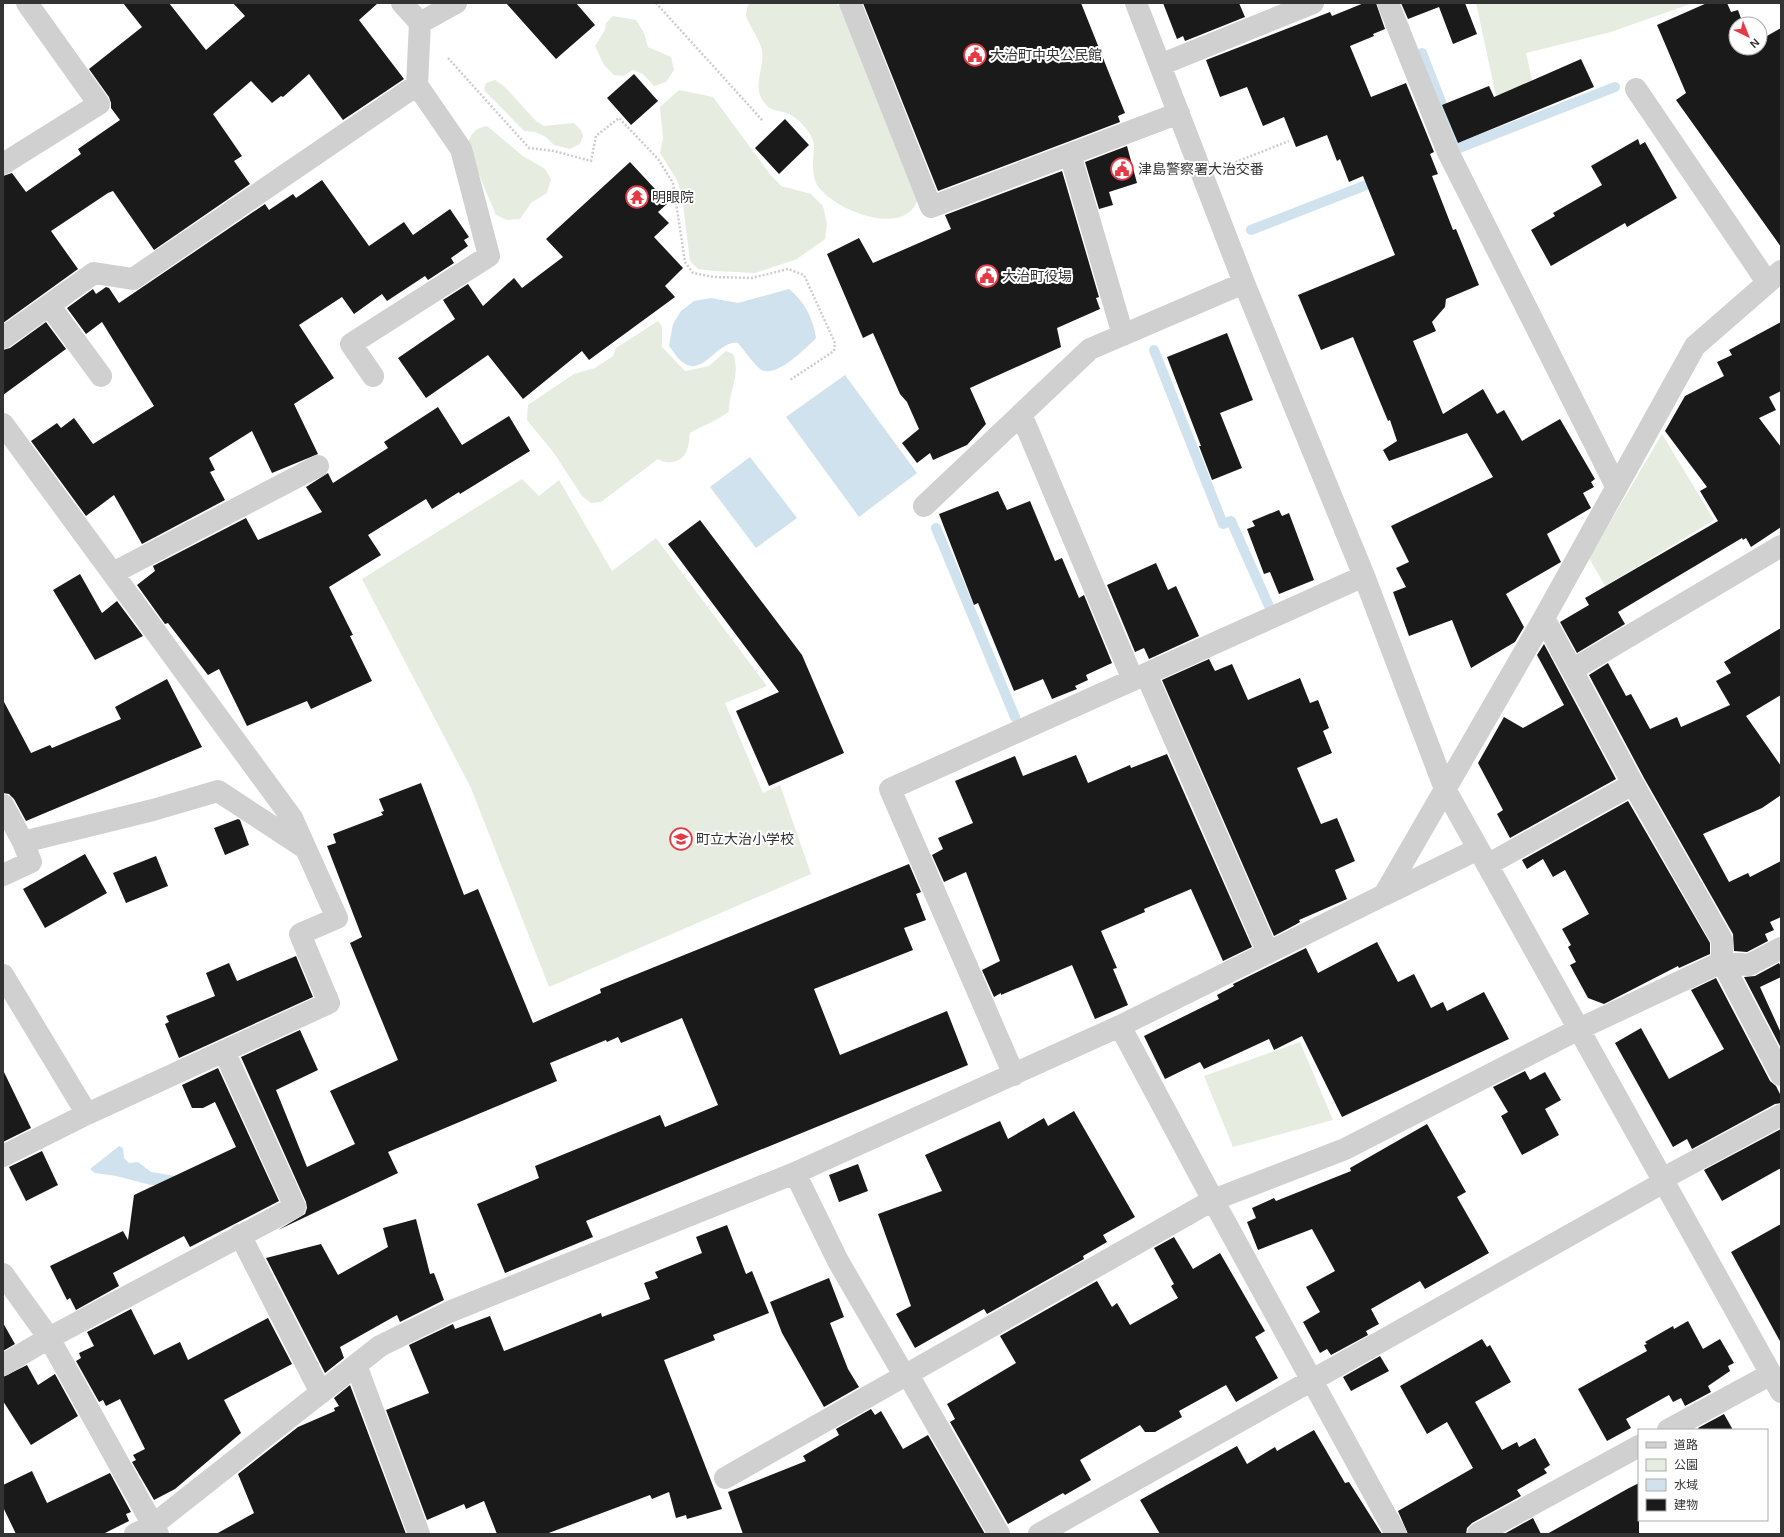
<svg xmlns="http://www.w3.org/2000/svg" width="1784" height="1537" viewBox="0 0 1784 1537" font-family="Helvetica,'Noto Sans JP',sans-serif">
<rect width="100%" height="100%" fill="#fff"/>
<path fill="#e6ecdf" d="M749 3H835L841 7 918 198C907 238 840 212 821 190 806 174 818 148 812 138 807 128 799 119 789 114 778 109 771 113 763 101 752 85 765 68 762 51 761 40 747 23 746 15 746 12 748 6 749 3Z
M1476 3H1693L1611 32 1526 53 1534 88 1496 96Z
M613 16 636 20 644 33 648 47 671 57 674 70 666 82 654 86 643 74 633 70 623 76 614 75 604 65 595 46 605 30 606 23Z
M495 80 505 87 536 121 544 126 574 123 581 130 583 136 580 144 570 149 554 145 546 137 535 132 524 131 484 90 486 83Z
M679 90 713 97 770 174 781 186 811 194 823 206 827 224 825 239 797 259 755 273 715 271 698 269 690 261 682 196 677 180 660 153 663 138 660 107Z
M487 126 523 156 545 169 551 179 547 193 531 203 520 219 507 220 496 215 467 146C470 135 474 128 487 126Z
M658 321 662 326V347L685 371 709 366 726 351 733 354C741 374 729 391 729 411 718 421 703 425 690 433 689 439 689 445 687 450 683 462 668 466 658 459L601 502 591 503 582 496 554 453 527 420 528 405 574 374 595 368 613 356 616 348Z
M1662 434 1714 520 1605 586 1589 558Z
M522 479 539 496 559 480 612 571 656 538 767 686 725 703 763 793 780 785 811 874 549 987 471 788 362 579Z
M1300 1042 1333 1120 1233 1147 1204 1076Z"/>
<path fill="#cfe2ee" d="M789 289C804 301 813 318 816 338 806 348 775 380 760 369 752 362 745 351 738 343 716 340 703 380 681 361 676 357 673 350 669 346L673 324 681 311 694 301 711 298 738 303Z
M845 375 917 473 859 517 786 417Z
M750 457 797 518 756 548 710 487Z
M119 1146 123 1148 124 1158 129 1163 138 1162 151 1172 175 1176 158 1185H151L116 1176 95 1173 90 1169Z"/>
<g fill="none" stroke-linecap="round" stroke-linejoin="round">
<path stroke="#cfe2ee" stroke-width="10" d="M1422 53 1459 148 1615 87
M1251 230 1379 180
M1154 350 1223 524 1231 521 1269 606
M936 528 1015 717"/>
</g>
<path fill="#1a1a1a" d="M123 3H169L206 50 245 16 233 3H378L359 20 404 79 343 120 309 74 283 97 281 96 272 103 251 81 213 114 242 156 234 161 250 184 154 250 113 191 108 193 51 231 78 269 3 323V176L12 173 26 192 81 154 78 149 120 120 111 108V103L109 97 89 69 142 27Z
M506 3H576L595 25 556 59Z
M863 3H1081L1125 113 1118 116 1120 122 938 191Z
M1163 3H1239L1245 17 1185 41 1183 36 1177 39Z
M1364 3H1376L1385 29 1373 34 1374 36 1350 46 1371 97 1406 83 1434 152 1430 154 1438 174 1432 176 1453 230 1456 229 1479 285 1446 299 1445 307 1432 322 1436 331 1413 341 1443 414 1483 389 1497 414 1504 410 1522 441 1560 419 1595 479 1591 482 1594 487 1583 493 1591 508 1547 534 1561 562 1506 594 1524 627 1515 642 1471 668 1452 620 1409 636 1393 592 1406 587 1396 568 1409 562 1391 526 1493 477 1467 433 1389 461 1383 450 1397 441 1390 420 1388 421 1353 337 1321 350 1298 295 1395 255 1363 176 1349 182 1340 159 1337 161 1327 135 1296 147 1284 117 1263 126 1247 87 1220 97 1206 60 1330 12 1332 16Z
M1401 3H1465L1477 34 1453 44 1439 7 1408 19Z
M1707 3H1727L1731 12 1738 10 1743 24H1736V48H1760V40L1781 28V247L1676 100 1686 93 1657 25Z
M1581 59 1594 87 1458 143 1442 105 1489 86 1494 97Z
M634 74 658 101 631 125 607 98Z
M785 119 809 145 779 174 755 148Z
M1638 139 1640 145 1645 142 1677 198 1627 227 1625 223 1551 266 1531 230 1555 216 1553 213 1602 185 1591 166Z
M1127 146 1137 183 1109 192 1113 205 1099 209 1085 162Z
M630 162 668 203 658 212 669 223 654 237 683 268 665 286 675 297 589 360 582 351 523 399 488 355 426 398 398 358 455 319 443 300 468 284 483 306 514 278 522 288 563 257 546 239Z
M1062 171 1099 297 1096 298 1100 309 1057 328 1061 347 970 388 986 424 967 445 933 460 930 453 917 463 902 443 919 429 907 402 900 394 873 333 863 338 827 254 859 238 873 263 951 229 945 215Z
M322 180 369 246 404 222 413 235 450 209 469 237 464 240 468 246 451 258 454 263 428 280 425 276 387 301 382 294 354 314 342 297 299 325 334 378 294 404 318 454 272 473 252 431 209 458 215 470 210 472 225 500 142 544 114 495 86 516 31 441 57 423 61 428 74 418 93 444 154 406 102 322 86 334 67 308 93 289 96 294 106 287 109 288 119 303 265 204 269 210 293 194 296 198Z
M46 322 66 349 3 395V350L10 348Z
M1781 322V391L1769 397 1776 410 1759 418 1781 447V527L1751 547 1746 538 1743 540 1742 538 1618 612 1625 624 1577 653 1560 622 1589 605 1585 598 1718 521 1700 491 1707 487 1665 431 1685 396 1724 376 1717 362 1732 355 1729 350Z
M1227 333 1253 400 1220 413 1242 468 1212 480 1199 446H1201L1167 357Z
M438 407 462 445 509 416 530 451 460 494 459 492 432 509 426 499 368 535 381 555 329 587 353 635 350 636 372 681 311 709 307 701 247 726 219 669 208 675 168 623 165 624 137 585 155 571 153 566 246 518 258 540 322 512 306 487 328 473 333 483 388 448 384 442Z
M998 491 1007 510 1030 501 1055 561 1062 558 1079 598 1084 595 1112 663 1086 675 1088 680 1075 686 1077 689 1052 699 1043 679 1014 691 978 603 974 605 939 514Z
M1279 510 1282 516 1289 513 1314 580 1279 594 1270 572 1264 574 1247 529 1255 526 1252 521Z
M700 520 802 655 844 753 769 786 736 711 779 692 668 544Z
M1156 563 1168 590 1176 586 1199 636 1149 659 1144 648 1135 652 1107 585Z
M80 574 102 613 117 601 143 636 95 660 53 590Z
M1781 628V695L1746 716 1781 766V795L1762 808 1703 834 1729 882 1748 873 1750 877 1781 861V917L1770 922 1774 930 1765 934 1768 941 1747 952 1734 951 1733 934 1644 778 1589 675 1608 663 1626 696 1631 694 1650 729 1677 717 1681 727 1730 705 1716 681 1731 673 1724 662Z
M1544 644 1616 779 1510 838 1497 814 1503 810 1478 763 1504 717 1523 728 1564 705 1537 655Z
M1209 659 1215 671 1232 664 1248 700 1300 678 1310 703 1318 700 1329 728 1323 731 1332 753 1297 768 1321 824 1337 818 1355 861 1335 870 1347 899 1299 920 1300 922 1295 925 1274 936 1162 680Z
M167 679 202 747 26 821 14 799 9 794 3 793V700L31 753 50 745 52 748 121 719 115 707Z
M1167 754 1252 947 1223 961 1191 889 1144 909 1145 912 1101 931 1117 968 1113 969 1128 1005 1095 1019 1072 965 1001 995V993L994 997 982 970 1000 961 966 872 944 882 932 855 943 849 938 838 973 823 955 781 1015 756 1023 776 1076 755 1088 783 1130 765 1131 768Z
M421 783 464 895 478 889 533 1023 601 993 600 989 909 864 921 892 916 894 926 920 904 928 913 950 814 989 840 1055 947 1011 968 1065 586 1221 593 1237 505 1273 477 1204 539 1178 535 1166 660 1115 665 1127 718 1105 682 1018 621 1043 618 1037 607 1042 606 1040 550 1063 557 1081 388 1152 398 1173 278 1230 305 1214 307 1208 306 1202 241 1057 300 1030 318 1070 276 1090 307 1167 355 1144 330 1091 398 1060 350 943 362 937 327 846 336 843 333 834 383 815 381 812 384 811 379 799Z
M1628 801 1710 943V954L1679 968 1678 966 1604 1004 1588 998 1570 965 1576 962 1568 947 1571 945 1562 929 1589 914 1565 870 1553 877 1543 859 1527 869 1522 860Z
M238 819 240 820 249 845 225 855 214 828Z
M85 854 107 893 45 928 23 889Z
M156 856 168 886 126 903 113 873Z
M1377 942 1398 982 1414 974 1431 1008 1443 1002 1447 1011 1484 992 1509 1039 1342 1117 1302 1036 1274 1050 1269 1039 1204 1069 1200 1062 1165 1079 1144 1036 1219 999 1217 995 1234 986 1233 984 1306 948 1318 973Z
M296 956 313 997 179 1058 165 1024 169 1022 166 1016 215 996 206 973 229 963 237 981Z
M1779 963 1781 967V977L1760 987 1781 1033V1048L1744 977 1755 976Z
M1716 978 1770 1081 1776 1086 1781 1096V1103L1775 1104 1692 1149 1687 1139 1673 1147 1615 1043 1641 1028 1669 1079 1724 1049 1691 990Z
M218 1068 279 1201 190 1247 184 1236 113 1273 119 1286 76 1310 70 1298 67 1300 50 1266 123 1231 128 1240 134 1195 236 1147 215 1102 203 1108H192L182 1085Z
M3 1070 31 1128 3 1142Z
M1525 1071 1530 1080 1545 1072 1561 1100 1545 1109 1559 1135 1522 1155 1501 1116 1508 1112 1493 1087Z
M1074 1111 1135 1217 1103 1235 1107 1242 1083 1256 1084 1259 987 1314 984 1309 915 1348 896 1314 911 1306 878 1214 942 1191 925 1155 1000 1121 1008 1139 1044 1118 1048 1126Z
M1427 1124 1466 1192 1457 1197 1489 1253 1425 1289 1420 1281 1371 1309 1379 1324 1366 1331 1368 1335 1331 1355 1327 1349 1320 1353 1303 1322 1320 1312 1306 1287 1335 1271 1312 1229 1258 1250 1247 1222 1256 1218 1252 1208 1274 1198 1276 1201 1351 1171 1350 1168Z
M1781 1129V1168L1722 1201 1704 1170Z
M42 1151 58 1185 26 1201 9 1167Z
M858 1164 868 1191 839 1202 829 1175Z
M416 1219 430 1274 434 1273 444 1300 400 1322 397 1315 340 1347 344 1358 325 1373 266 1258 321 1244 338 1275 388 1247 383 1228Z
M1781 1224V1343L1731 1252Z
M727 1225 746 1274 752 1271 769 1313 713 1335 715 1340 664 1360 722 1509 687 1519 686 1515 676 1518 669 1492 652 1499 650 1495 546 1534H497L484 1501 466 1509 464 1504 427 1520 386 1410 429 1393 409 1345 453 1324 455 1329 490 1316 504 1351 601 1313 602 1317 650 1299 644 1283 658 1278 655 1272 702 1253 696 1237Z
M1174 1237 1193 1269 1220 1253 1265 1331 1255 1337 1278 1378 1236 1402 1226 1385 1179 1411 1182 1417 1155 1432H1145L1140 1425 1080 1460 1091 1480 1065 1495 1063 1493 1008 1524 950 1422 955 1419 947 1404 1016 1363 1000 1336 1097 1281 1112 1307 1117 1303 1130 1325 1178 1298 1171 1286 1174 1284 1154 1248Z
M829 1278 844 1317 830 1323 848 1369 859 1387 824 1407 782 1333 770 1302Z
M131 1309 154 1355 180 1342 188 1360 268 1318 292 1364 224 1400 241 1433 175 1489 154 1500 132 1462 136 1460 133 1455 145 1449 120 1399 106 1406 103 1400 99 1402 76 1361 81 1358 79 1353 94 1346 87 1332Z
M1688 1321 1703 1349 1720 1339 1734 1363 1728 1366 1730 1371 1708 1386 1711 1392 1685 1406 1681 1398 1673 1402 1669 1395 1626 1419 1631 1428 1607 1441 1578 1389 1647 1351 1644 1345 1647 1344 1645 1342 1673 1326 1674 1329Z
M3 1323 15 1344 3 1351Z
M1482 1339 1487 1347 1490 1345 1511 1382 1475 1402 1502 1450 1517 1442 1519 1447 1535 1438 1550 1465 1544 1469 1547 1473 1517 1490 1521 1496 1472 1523 1467 1528 1466 1534H1408L1398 1511 1473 1468 1447 1422 1427 1434 1400 1386Z
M1380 1356 1389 1371 1351 1391 1343 1377Z
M27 1365 38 1385 55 1374 78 1416 31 1445 3 1401V1377Z
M350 1385 406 1534H216L254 1513 238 1474 298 1427 335 1411 334 1408 339 1406 334 1398Z
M871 1409 875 1415 881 1411 903 1449 928 1435 985 1534H743L728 1492 806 1461 803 1456 839 1435 836 1429Z
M1724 1414 1733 1430H1699L1698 1428Z
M1314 1430 1345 1483 1349 1482 1382 1534H1160L1140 1500 1237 1446 1247 1464 1275 1447 1277 1451Z
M32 1471 47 1503 110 1473 131 1512 126 1514 129 1521 103 1534H16L3 1507V1485Z
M1639 1483V1534H1547L1629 1488Z
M1533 1518 1541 1534H1504Z"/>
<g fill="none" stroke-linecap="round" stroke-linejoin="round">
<path stroke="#cdcdcd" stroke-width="2.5" stroke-dasharray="2 2" stroke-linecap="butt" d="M656 3 763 121
M448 58 529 148 554 151 591 161 596 136 619 118 658 159 673 183 685 262 693 273 714 277 752 278 788 269 804 275 835 343 834 351 790 380
M1228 165 1289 141"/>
<path stroke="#d0d0d0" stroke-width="22" d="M402 3 420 23 456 3
M850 3 931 207 1179 113
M1136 3 1244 283 1364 576 1445 789 1781 1392
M1388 3 1447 150 1616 486
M1160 65 1313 3
M1636 89 1767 282
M1070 154 1123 335
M3 164 99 104 27 3
M49 305 101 376
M3 338 94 273 133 279 417 85 420 23
M373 376 351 344 489 256 461 149 417 85
M1021 414 1133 680
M3 424 292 818 337 918 300 934 329 1003 87 1114 3 1156
M924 506 1090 349 1244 283
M113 573 318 466
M1544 618 1633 784
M1572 670 1781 546
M1146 674 1268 953
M3 805 23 842 31 862 3 875
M23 842 153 810 218 791 305 848
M1487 865 1633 784 1722 940V962L1781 1075
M1384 895 1478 849
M3 975 87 1114
M1120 1026 1213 1200 1396 1534
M1014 1075 890 789 1364 576
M795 1173 838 1261 904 1375
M1662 1179 1781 1115
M240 1235 321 1393
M3 1274 49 1338 158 1534
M3 1365 49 1338 295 1207 224 1051
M356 1365 419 1534
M907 1373 999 1534
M1668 1430 1771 1374
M725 1478 1213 1200 1345 1149 1579 1029 1722 962 1749 965 1781 948
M135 1534 153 1525 380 1346 449 1312 795 1173 1120 1026 1384 895 1544 618 1695 346 1781 271
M1039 1534 1664 1182
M1478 1534 1639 1446"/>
</g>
<defs>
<g id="civic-ring" transform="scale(1.15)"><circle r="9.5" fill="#fff" stroke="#e63946" stroke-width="1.5"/><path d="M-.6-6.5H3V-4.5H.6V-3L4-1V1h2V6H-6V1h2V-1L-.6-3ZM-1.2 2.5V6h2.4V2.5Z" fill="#e63946"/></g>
<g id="temple-ring" transform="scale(1.15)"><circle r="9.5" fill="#fff" stroke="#e63946" stroke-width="1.5"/><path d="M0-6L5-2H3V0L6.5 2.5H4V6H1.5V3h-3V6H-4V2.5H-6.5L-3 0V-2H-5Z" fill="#e63946"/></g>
<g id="school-ring" transform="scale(1.15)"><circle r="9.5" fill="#fff" stroke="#e63946" stroke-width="1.5"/><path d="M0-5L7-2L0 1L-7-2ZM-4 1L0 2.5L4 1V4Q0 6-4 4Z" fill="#e63946"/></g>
</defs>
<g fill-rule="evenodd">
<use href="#civic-ring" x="975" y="55"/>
<use href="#civic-ring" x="1122" y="169"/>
<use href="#temple-ring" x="637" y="197"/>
<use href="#civic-ring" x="987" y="276"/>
<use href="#school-ring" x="681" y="839"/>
</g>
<g text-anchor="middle" stroke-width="4" stroke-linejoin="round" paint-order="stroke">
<g font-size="14" fill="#333" stroke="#fff" text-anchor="start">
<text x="990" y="60">大治町中央公民館</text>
<text x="1138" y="174">津島警察署大治交番</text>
<text x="652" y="202">明眼院</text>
<text x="1002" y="281">大治町役場</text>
<text x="696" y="844">町立大治小学校</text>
</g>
</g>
<rect width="1784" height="1537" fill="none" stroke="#333333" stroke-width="8"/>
<rect x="1638" y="1429" width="130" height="92" fill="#ffffff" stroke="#adadad"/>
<rect x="1646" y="1442" width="20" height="6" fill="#d0d0d0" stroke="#adadad"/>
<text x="1674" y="1449" font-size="12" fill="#333333">道路</text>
<rect x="1646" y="1459" width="20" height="12" fill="#e6ecdf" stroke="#adadad"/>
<text x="1674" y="1469" font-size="12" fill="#333333">公園</text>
<rect x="1646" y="1479" width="20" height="12" fill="#cfe2ee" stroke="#adadad"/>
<text x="1674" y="1489" font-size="12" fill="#333333">水域</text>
<rect x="1646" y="1499" width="20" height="12" fill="#1a1a1a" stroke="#adadad"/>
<text x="1674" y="1509" font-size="12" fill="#333333">建物</text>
<g transform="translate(1748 36) rotate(137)"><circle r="19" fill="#ffffff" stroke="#adadad"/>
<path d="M0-3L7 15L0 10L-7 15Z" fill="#e63946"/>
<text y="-6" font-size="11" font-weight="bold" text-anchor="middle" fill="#333333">N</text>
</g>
</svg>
